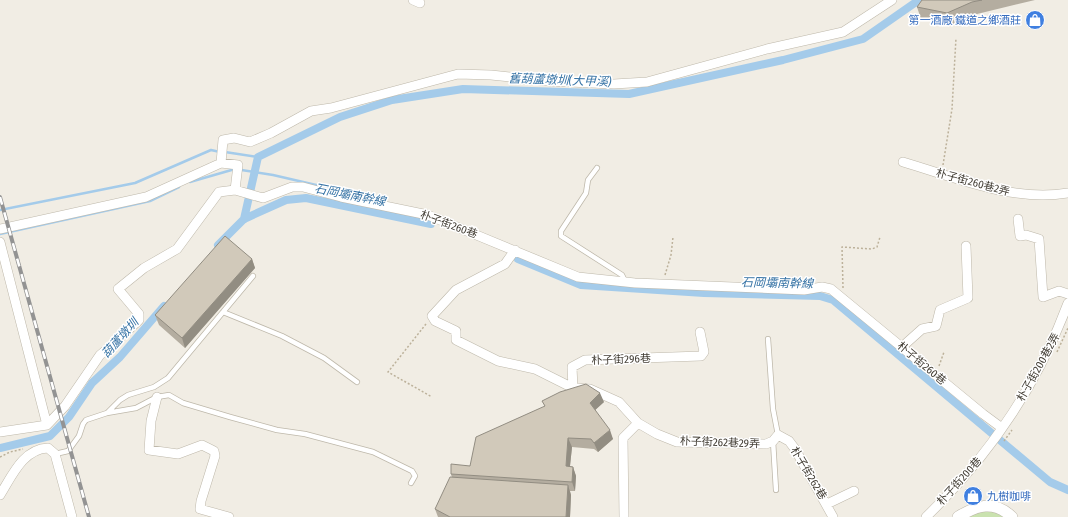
<svg xmlns="http://www.w3.org/2000/svg" width="1068" height="517" viewBox="0 0 1068 517" font-family="'Fira Sans Condensed','Noto Sans TC',sans-serif">
<rect width="100%" height="100%" fill="#f1ede4"/>
<path fill="#cae2af" d="M993 510 1007 517H962L972 512Z"/>
<g fill="none" stroke-linecap="round" stroke-linejoin="round">
<path stroke="#a4cbea" stroke-width="2.5" d="M225 152 258 157
M190 182 235 169 273 175 342 191 346 195
M0 210 135 183 211 150 220 152
M0 234 150 201 179 187"/>
<path stroke="#a4cbea" stroke-width="8" d="M244 219 258 157 340 117 392 100 463 89 629 94 783 60 863 39 919 0
M218 245 244 219 286 200 306 198 431 224
M518 259 581 285 704 293 820 296 833 300 1050 482 1068 490
M0 448 50 436 69 417 92 383 120 357 164 306"/>
<g stroke="#beb8aa" stroke-width="6">
<path id="service" d="M597 168 588 180 586 193 561 231V236L622 275 625 281
M223 312 282 336 324 358 357 382
M768 339 773 409 778 435
M107 413 120 400 128 395 154 387 168 378 253 276
M773 441 776 490
M55 454 68 451 79 436 83 424 86 420 107 413 136 408 157 397 169 395 183 403 230 417 277 430 305 434 373 452 412 471 415 476 411 483"/>
</g>
<g stroke="#beb8aa" stroke-width="10">
<path id="minor" d="M413 0 420 3
M903 162C957 178 1012 202 1068 193
M221 163 223 140 234 138 250 142 271 133 311 111 331 108 458 74 491 75 547 81 614 84 647 82 767 49 843 32 892 0
M1018 219 1020 236 1026 235 1039 239 1043 297 1059 291 1068 294
M0 229 146 197 221 163 238 165 235 190
M0 242 47 425
M515 250 505 264 456 290 432 316 435 321 456 331V340L498 361 535 369 573 388
M903 346 922 329 936 326 940 310 968 298 966 246
M157 397 151 421 149 450 178 454 202 445 214 451 215 456 201 501 200 509 229 517
M638 423 657 434 677 442 766 444 773 441 778 435 789 441 795 449 833 517
M0 432 47 425 65 406 100 355 111 346 139 320V314L118 289 144 268 177 249 219 192 235 190 263 198 292 187H303L341 197 428 215 578 277 635 283 804 290 822 287 831 289 983 414 1002 428
M0 495C12 476 23 449 48 448L55 454 72 517
M827 504 854 491
M624 517 623 438 638 423 619 402 590 389 573 388 572 367 585 360 701 356 704 352 700 332
M926 517C988 457 1038 384 1068 303"/>
</g>
<g stroke="#beb8aa" stroke-width="12">
<path id="tertiary" d="M958 517C977 505 994 500 1012 517"/>
</g>
<path stroke="#bcb19a" stroke-width="1.5" stroke-dasharray="2 2" stroke-linecap="butt" d="M943 165 952 109 956 38
M665 275 671 255 673 237
M843 288 842 247 872 249 877 247 880 237
M426 324 388 372 432 397
M1057 352 1068 328
M939 366 944 352
M1004 441 1012 430
M0 457 10 452 23 449"/>
<use href="#service" stroke="#fff" stroke-width="4.5"/>
<use href="#minor" stroke="#fff" stroke-width="9"/>
<use href="#tertiary" stroke="#fff" stroke-width="11"/>
<g stroke="#939393" stroke-width="4">
<path id="rail" d="M0 197 89 517"/>
</g>
<use href="#rail" stroke="#fff" stroke-width="2.5" stroke-dasharray="8" stroke-linecap="butt"/>
</g>
<path fill="#b4ada0" d="M922 0H1035L977 14 951 25 921 19 917 7Z
M252 259 255 268 185 348 159 325 155 315Z
M542 401 604 402 595 410 613 439 598 452 594 449 572 447 570 466 573 467 576 476 575 491H570L571 495 570 517H438L435 509 452 478 451 474 470 466 545 406Z
M967 492 979 496 974 501 969 496Z"/>
<path fill="#928d82" d="M252 259 255 268 185 348 182 338Z
M600 393 604 402 593 412 590 403Z
M610 430 613 439 598 452 594 443Z
M568 438 572 447 569 475 566 466Z
M573 467 576 476 575 491 572 482Z
M568 485 571 495 570 517H566Z
M978 493 979 496 974 501 972 498Z"/>
<path fill="#d1c9ba" stroke="#928d82" d="M922 0H982L972 2 947 13 917 7Z
M225 236 252 259 182 338 155 315Z
M586 384 600 393 590 403 610 430 594 443 591 439 568 438 566 466 573 467 572 482 451 474V464L470 466 476 437 545 406 542 401 560 392Z
M450 477 568 485 566 517H450L435 509Z
M973 487 978 493 972 498 967 492Z"/>
<defs>
<g id="shop-disc" transform="scale(1)"><circle r="9.5" fill="#3f7fe0" stroke="#fff"/><path d="M-5-2.5h2.3a2.7 3.5 0 0 1 5.4 0H5L5.5 6h-11ZM-1.5-2.5h3a1.5 2.3 0 0 0-3 0Z" fill="#fff"/></g>
</defs>
<g fill-rule="evenodd">
<use href="#shop-disc" x="1035" y="20"/>
<use href="#shop-disc" x="973" y="496"/>
</g>
<g text-anchor="middle" stroke-width="3" stroke-linejoin="round" paint-order="stroke">
<g font-size="11" fill="#366cbe" stroke="#fff" text-anchor="end">
<text x="1021" y="24">第一酒廠 鐵道之鄉酒莊</text>
<text x="987" y="500" text-anchor="start">九樹咖啡</text>
</g>
<g font-size="11" fill="#423d34" stroke="#fff">
<text transform="translate(973 182) rotate(15)" y="4">朴子街260巷2弄</text>
<text transform="translate(449 224) rotate(20)" y="4">朴子街260巷</text>
<text transform="translate(621 359) rotate(-2)" y="4">朴子街296巷</text>
<text transform="translate(922 363) rotate(40)" y="4">朴子街260巷</text>
<text transform="translate(1038 367) rotate(-61)" y="4">朴子街200巷2弄</text>
<text transform="translate(720 442) rotate(2)" y="4">朴子街262巷29弄</text>
<text transform="translate(809 473) rotate(59)" y="4">朴子街262巷</text>
<text transform="translate(959 481) rotate(-48)" y="4">朴子街200巷</text>
</g>
<g font-size="12" font-style="italic" fill="#3673a5" stroke="#fff">
<text transform="translate(560 80) rotate(2)" y="4">舊葫蘆墩圳(大甲溪)</text>
<text transform="translate(350 195) rotate(11)" y="4">石岡壩南幹線</text>
<text transform="translate(777 283) rotate(1)" y="4">石岡壩南幹線</text>
<text transform="translate(120 338) rotate(-48)" y="4">葫蘆墩圳</text>
</g>
</g>
</svg>
